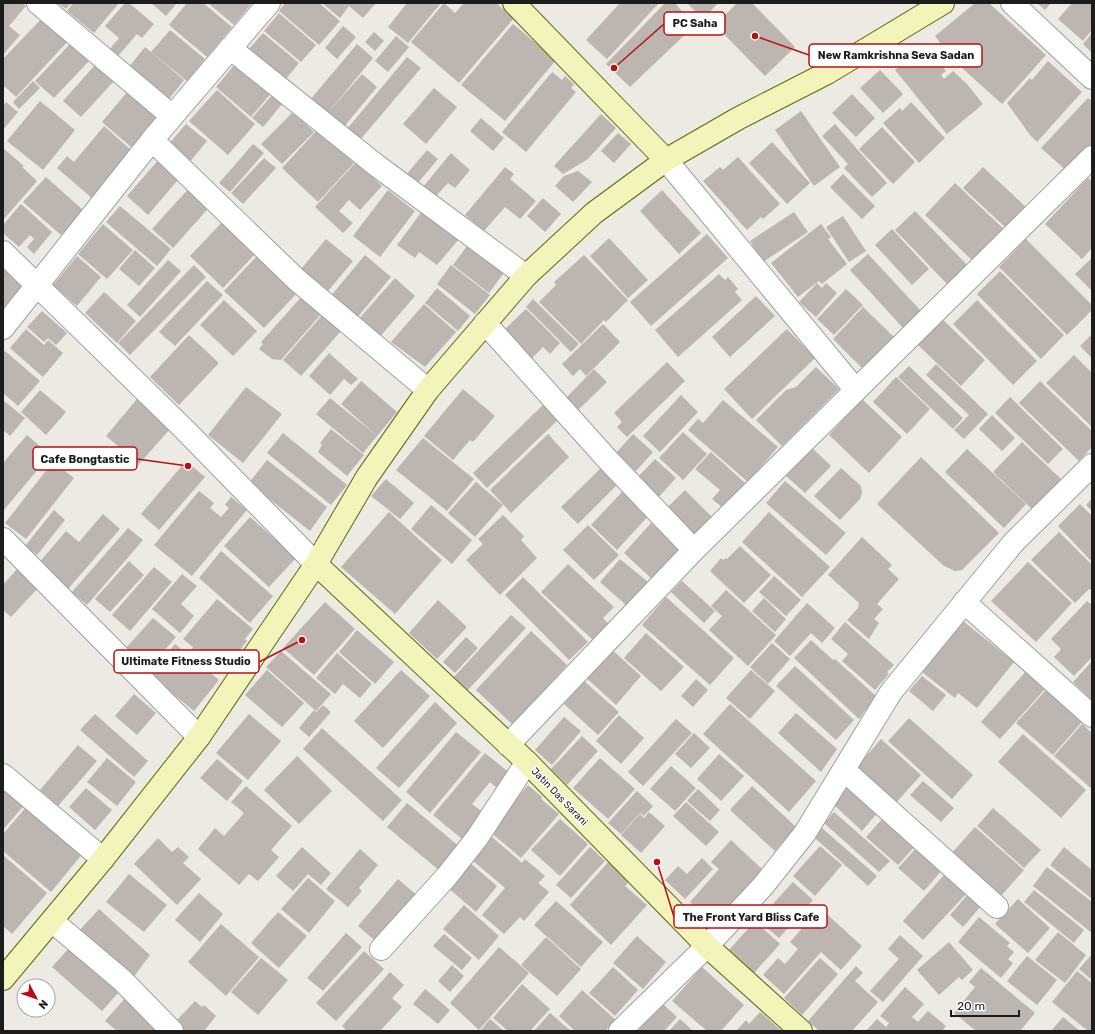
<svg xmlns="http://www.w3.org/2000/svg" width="1095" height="1034" viewBox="0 0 1095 1034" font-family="Rubik,sans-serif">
<rect width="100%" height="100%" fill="#ede9e3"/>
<path fill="#bdb5b0" d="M3 3H22L26 6 9 26 20 35 3 55Z
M58 3H71L66 9Z
M73 3H119L94 33 67 11Z
M125 3H129L154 24 142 38 137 34 118 56 110 49 119 38 105 26Z
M151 3H177L166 16Z
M187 3H203L232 27 207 57 169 25Z
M208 3H252L234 25Z
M285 3H319L340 21 319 45 279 11Z
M322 3H376L363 18 349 6 340 18Z
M407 3H441L408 43 388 27Z
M444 3 455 13 464 3H496L514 18 459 83 411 42Z
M620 3H659L607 59 586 40Z
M665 3H675L694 26 630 87 606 64Z
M687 3H718L703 19Z
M737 3H752L795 47 765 76 715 25Z
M975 3 990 4 1046 55 1002 104 952 59 935 36Z
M1037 3H1051L1045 10Z
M1072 3H1092V30L1083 41 1058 19Z
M279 13 316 45 301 62 264 31Z
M44 16 69 40 16 97 3 85V59Z
M513 24 556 60 505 121 461 85Z
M343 26 356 37 337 59 325 48Z
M170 30 205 59 187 81 151 52Z
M374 32 384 41 375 51 365 42Z
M263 33 299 63 285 80 249 49Z
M1092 33V53L1083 44Z
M396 36 409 47 388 72 375 61Z
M71 43 90 60 54 98 35 81Z
M357 44 373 58 327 114 310 100Z
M925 45 946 71 941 75 944 79 953 71 967 84 983 104 947 134 895 70Z
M145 47 184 80 169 99 129 67Z
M407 57 421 68 360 140 347 129Z
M1048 61 1082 92 1037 142 1030 135 1007 103 1030 78 1032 80Z
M236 63 271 93 251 117 216 87Z
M95 65 114 81 81 117 63 101Z
M880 70 903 94 883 113 860 88Z
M552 72 562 80 565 76 574 84 571 88 576 92 526 152 502 132Z
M362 74 377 87 343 128 327 114Z
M33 81 40 88 19 109 13 102Z
M434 88 457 107 426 144 403 124Z
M217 90 255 124 228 155 189 121Z
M128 91 158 117 131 147 102 122Z
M273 94 283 103 263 127 252 118Z
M852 94 875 118 856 137 832 113Z
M1088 98 1092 101V146L1068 172 1041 148Z
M40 101 75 130 43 170 7 141Z
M6 102 18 112 3 130V106Z
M911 102 945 138 919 163 883 123 900 108 902 111Z
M801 111 840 167 814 186 775 130Z
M293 112 314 132 282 164 261 144Z
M601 114 616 128 588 159 563 174 554 166Z
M481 118 504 138 493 151 470 131Z
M186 124 207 141 188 164 167 146Z
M835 124 887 183 872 197 844 168 848 164 822 136Z
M104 126 131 150 101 185 103 187 93 199 57 168 67 156 74 162Z
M882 127 915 162 893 184 859 149Z
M317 130 354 163 318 202 282 168Z
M618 133 631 144 614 163 601 151Z
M772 142 810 183 787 204 749 163Z
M253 144 264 153 230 192 219 183Z
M3 148 24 166 22 167 37 181 3 220Z
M427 150 438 159 417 184 406 175Z
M451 153 470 170 455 188 448 183 435 197 423 187Z
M161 157 182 175 148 215 127 196Z
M738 157 780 204 763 219 761 217 747 230 703 181 720 167 723 170Z
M264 158 276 168 243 204 231 193Z
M356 162 382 186 360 210 349 200 339 211 353 223 343 233 315 207Z
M505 167 514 174 510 179 536 201 520 219 505 207 484 231 465 215Z
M983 167 1026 207 1006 228 963 188Z
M578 171 592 182 573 202 555 186 564 176Z
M843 174 875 206 862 219 830 187Z
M46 177 83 210 61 235 23 202Z
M1088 178 1092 182V248L1082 259 1045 224Z
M955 183 1007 232 976 264 925 215Z
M192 185 213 203 173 248 152 229Z
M388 190 415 211 380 257 353 236Z
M662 190 701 233 679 254 640 211Z
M543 198 561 214 545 232 527 216Z
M21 204 52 232 34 254 27 247 34 239 30 235 19 247 3 233V225Z
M120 206 171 249 157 266 106 222Z
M423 210 460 238 437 265 419 252 415 258 397 245Z
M915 211 970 268 950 287 895 230Z
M794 212 808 232 763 262 750 241Z
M843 216 866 251 849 262 826 227Z
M224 220 257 252 223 288 190 256Z
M103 224 133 250 107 279 78 254Z
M821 224 831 237 828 239 847 264 822 284 819 281 798 297 771 263Z
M892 229 929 269 912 285 875 245Z
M707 234 728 258 651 326 630 302Z
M609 238 648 280 628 298 590 256Z
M326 239 353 261 328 291 301 269Z
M1026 239 1092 305V310L1067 335 999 267Z
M470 242 506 270 489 293 453 265Z
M135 250 155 268 139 286 119 269Z
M868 254 921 311 903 328 850 270Z
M258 255 298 292 264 328 224 291Z
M365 255 391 277 356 319 330 297Z
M584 255 628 300 606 322 604 320 581 344 539 302 556 285 554 282Z
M77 256 101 277 77 306 53 285Z
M1092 258V291L1075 274Z
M168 260 181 271 140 317 127 305Z
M194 265 206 277 130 355 118 343Z
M451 265 490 295 475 314 437 284Z
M3 268 25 286 3 312Z
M1000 271 1064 335 1041 359 977 294Z
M719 274 725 280 728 277 738 289 735 292 742 300 678 357 655 330Z
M395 278 415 296 378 339 357 321Z
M207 281 223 295 175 346 159 332Z
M817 283 822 288 826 283 837 293 816 317 799 302Z
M437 288 470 316 458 331 425 303Z
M846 289 863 305 834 335 817 319Z
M104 292 136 321 117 343 85 313Z
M304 294 323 312 281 360 272 359 259 349 263 344 261 342Z
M756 296 775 316 730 357 712 337Z
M533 299 579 344 571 352 526 307Z
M224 300 257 331 233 356 200 325Z
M977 300 1037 361 1013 385 953 324Z
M424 304 456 332 425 367 391 342Z
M863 307 897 340 866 372 833 339Z
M526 309 560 343 550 354 543 347 531 359 503 331Z
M42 311 67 333 56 345 48 338 44 342 27 327Z
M323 314 342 330 301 376 283 360Z
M942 319 985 360 961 386 918 345Z
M603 324 620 342 586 376 580 369 573 376 562 364Z
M26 329 44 345 48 340 63 353 43 377 10 348Z
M787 329 815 358 752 419 724 389Z
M1092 334V358L1080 346Z
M189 335 219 363 179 405 150 377Z
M5 351 40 381 18 406 3 393V353Z
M329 353 358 379 351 385 344 379 330 395 309 376Z
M1074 355 1092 373V427L1046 383Z
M667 362 685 381 627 437 617 427 622 422 614 413Z
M936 364 988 414 964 439 954 430 969 415 926 375Z
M909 366 963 418 953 429 898 377Z
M816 367 839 389 782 446 756 420 786 390 796 387Z
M594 369 607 382 577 411 565 399Z
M896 377 930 409 907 434 873 402Z
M361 381 397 412 377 436 341 404Z
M1040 381 1092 431V447L1079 461 1019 403Z
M246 387 282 414 243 463 208 435Z
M463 389 495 416 473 442 470 440 453 460 424 436Z
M40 390 66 412 46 435 21 412Z
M681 395 698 412 660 452 643 436Z
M1010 397 1063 449 1048 464 995 413Z
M330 398 377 436 363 453 316 414Z
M137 399 171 428 139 464 106 436Z
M862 399 902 437 869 473 829 435Z
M3 400 25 418 10 436 3 430Z
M723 400 778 447 748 482 688 430 698 419 703 423Z
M545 403 560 418 487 488 473 473Z
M992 415 1015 438 1002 451 979 429Z
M331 429 364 455 347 476 318 452 322 445 320 443Z
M683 432 707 454 683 480 659 458Z
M283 433 347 485 331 505 267 453Z
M548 434 569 457 511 513 490 490Z
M633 434 653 452 636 471 616 453Z
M27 435 50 455 3 511V463Z
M423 438 474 479 447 511 396 470Z
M1022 442 1062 480 1033 510 993 472Z
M812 448 831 466 805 493 786 476Z
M967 449 1026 504 1004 528 945 472Z
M711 452 745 483 723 508 712 499 720 490 695 469Z
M921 457 999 533 962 570 955 571 944 566 877 504Z
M655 459 676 478 656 500 634 481Z
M267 460 327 507 310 531 249 483Z
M186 461 205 477 159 530 141 514Z
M53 462 74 478 26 539 5 523Z
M602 467 619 483 578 524 561 507Z
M841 468 861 486 862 493 860 499 840 520 814 496Z
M386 479 414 503 400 519 371 496Z
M785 481 846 533 826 555 766 503Z
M476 482 503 505 475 537 448 513Z
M624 490 650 514 617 550 591 525Z
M685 490 712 517 693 536 666 509Z
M199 491 214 503 210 508 221 517 229 508 225 505 231 497 247 510 192 576 154 545Z
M1092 498V511L1086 505Z
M1080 504 1092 516V562L1058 526Z
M431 505 472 540 452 564 411 529Z
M54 510 65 520 37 555 25 546Z
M389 512 442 560 395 614 341 567Z
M769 512 830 567 802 597 742 542Z
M103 514 120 529 68 589 38 564 66 531 79 542Z
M503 515 524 536 521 540 537 558 500 595 466 560 483 544 478 539Z
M250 517 296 558 269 587 224 546Z
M651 523 679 549 652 579 624 553Z
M588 525 619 555 594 580 563 550Z
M128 528 143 540 87 605 72 592Z
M1059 532 1092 565V591L1089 589 1075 603 1031 560Z
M862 537 892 565 888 569 899 579 877 604 883 609 874 619 879 623 869 639 847 620 858 608 859 603 828 575Z
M740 546 771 575 744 603 710 571 721 558 723 560 726 558 727 559Z
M221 551 273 596 250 623 199 578Z
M620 559 648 582 627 606 600 582Z
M129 561 144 575 110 612 95 599Z
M1028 562 1072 603 1036 642 991 601Z
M568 564 614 607 603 618 609 624 593 640 541 592Z
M154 567 172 582 130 631 112 615Z
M18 568 39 587 11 617 3 610V585Z
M182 574 197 586 181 604 194 616 180 633 152 609Z
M774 576 801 600 786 616 759 592Z
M523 577 588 642 569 660 505 595Z
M682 581 715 611 704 623 671 592Z
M726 590 776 635 748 666 709 630 722 616 711 606Z
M666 597 734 658 710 685 642 625Z
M764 598 786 619 775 632 752 611Z
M217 599 253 629 245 639 247 641 222 672 204 656 200 660 190 652 193 647 183 639Z
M438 600 467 627 437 659 409 633Z
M1087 601 1092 605V657L1074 676 1054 657 1061 649 1051 639Z
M325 602 355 629 314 675 283 648Z
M807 603 835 628 822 643 811 633 790 656 774 641Z
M511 615 526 628 468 690 454 677Z
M153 618 176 637 148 669 125 649Z
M963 621 1014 662 977 708 958 693 955 698 922 672Z
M845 622 894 665 887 672 889 674 875 690 842 661 848 654 831 639Z
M357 630 394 662 375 684 339 652Z
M531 631 567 665 548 686 550 688 514 726 476 690Z
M646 633 684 667 661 691 624 658Z
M466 637 478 648 455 673 443 662Z
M811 640 833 660 835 659 876 696 859 719 794 658Z
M772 643 790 659 768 684 750 667Z
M175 644 219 680 194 711 150 675Z
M608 646 641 676 616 705 582 674Z
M281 651 331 694 316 711 266 667Z
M337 653 372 684 360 698 343 684 335 694 316 678Z
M1092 661V700L1073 682Z
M795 666 854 720 836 740 776 686Z
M267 670 304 703 282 727 245 695Z
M401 670 430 696 383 748 354 721Z
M751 670 775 691 750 719 726 698Z
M1027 670 1046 688 1000 739 981 722Z
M922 676 946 695 933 711 909 691Z
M696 679 708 690 693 707 681 696Z
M584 681 619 712 598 735 564 704Z
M1046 690 1082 722 1053 755 1016 723Z
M134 694 156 713 137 735 115 716Z
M435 702 457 723 399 788 376 768Z
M730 704 816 781 789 812 703 734Z
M323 705 331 712 309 737 299 728 314 710 316 712Z
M796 713 837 749 821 772 778 733Z
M95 714 148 761 134 777 80 730Z
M249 714 281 741 248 780 216 753Z
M619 715 644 738 621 764 596 741Z
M564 717 581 731 552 765 535 750Z
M909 718 973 775 952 799 888 741Z
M676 719 692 733 643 786 628 772Z
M1082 724 1092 733V789L1054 756Z
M322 728 402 800 383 821 303 749Z
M456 732 481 752 430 813 406 792Z
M694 733 710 748 691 768 675 754Z
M1023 734 1086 790 1061 818 998 762Z
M582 736 598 751 567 785 551 769Z
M881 739 921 775 894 805 854 770Z
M78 745 97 761 58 806 40 790Z
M485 753 512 775 499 790 490 782 472 804 484 813 462 839 433 815Z
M719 754 744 776 721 801 697 779Z
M297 756 332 791 299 824 264 790Z
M107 758 136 782 117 806 87 782Z
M600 758 635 789 608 819 573 788Z
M217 759 243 781 227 801 200 778Z
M671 766 696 788 675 811 650 789Z
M923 781 954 808 941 822 910 795Z
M528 785 542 797 541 799 559 814 521 858 489 831Z
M850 785 879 811 862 831 833 804Z
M3 786 26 803 3 830Z
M246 786 292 826 271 850 279 857 258 881 249 874 239 885 198 849 215 828 224 836 244 813 231 802Z
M752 786 796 827 775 851 730 810Z
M86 788 112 810 95 830 69 807Z
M698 789 720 810 710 821 687 801Z
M637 791 653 806 644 816 640 813 621 834 608 823Z
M686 802 719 832 706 846 673 816Z
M407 803 460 847 440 871 387 827Z
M28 805 84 852 51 892 3 851V834Z
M993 808 1041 850 1024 868 977 826Z
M649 812 665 826 641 853 621 835 640 814 644 818Z
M834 812 890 861 879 872 824 823Z
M884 817 916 845 898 865 866 837Z
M560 819 588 844 560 876 531 850Z
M975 827 1024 870 1000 897 951 854Z
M822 828 877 876 868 886 814 837Z
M492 837 522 863 525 859 545 876 538 883 549 892 524 921 520 917 504 934 482 915 505 888 472 860Z
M158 838 172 852 178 847 189 857 183 863 201 879 177 905 134 864Z
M731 840 763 870 714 924 690 902 719 869 711 862Z
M820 846 842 865 815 896 793 876Z
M918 846 943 869 924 891 898 868Z
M302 847 331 873 321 885 308 874 293 891 276 876Z
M590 847 605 861 571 898 556 885Z
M1064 847 1092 870V899L1050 865Z
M360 849 378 865 359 888 362 891 348 907 326 889Z
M3 855 47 893 12 934 3 926Z
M702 858 713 869 685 899 665 880 678 866 687 874Z
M609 861 630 880 625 886 647 905 611 945 570 905Z
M469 862 497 886 476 912 447 887Z
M1047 867 1092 902V933L1033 886Z
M129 874 167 905 144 932 106 902Z
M944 875 966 894 923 940 903 921Z
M308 878 335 901 309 933 281 909Z
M398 879 419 897 379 944 358 926Z
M793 882 813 900 779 938 758 920Z
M1034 890 1084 930 1074 943 1024 902Z
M199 893 223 914 200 942 175 920Z
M968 894 981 906 963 927 950 915Z
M1018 899 1050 928 1028 953 995 924Z
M556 901 603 942 581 967 534 925Z
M464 905 499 936 479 960 443 929Z
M820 908 862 946 841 970 821 952 784 994 763 975 778 958 785 964 798 949 790 942Z
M99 909 150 955 132 979 78 932Z
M278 912 307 936 279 968 251 943Z
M979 917 1010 943 1007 946 1014 952 1008 959 1013 963 1001 978 958 942Z
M755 921 780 944 754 973 729 950Z
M221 924 259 957 226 996 188 962Z
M1058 932 1086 955 1065 983 1035 960Z
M346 933 362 947 323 991 307 978Z
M444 934 472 958 462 970 433 946Z
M900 935 923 956 883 1002 870 991 899 959 888 949Z
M637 936 666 962 643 989 613 963Z
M546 937 581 969 557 996 521 965Z
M949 942 973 970 962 980 959 977 939 995 917 970Z
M499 947 529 973 479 1030 450 1003Z
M69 948 119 992 102 1011 52 967Z
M364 951 384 969 336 1021 316 1003Z
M1092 954V980L1079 969Z
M1027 956 1057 980 1037 1005 1007 981Z
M261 958 288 980 258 1015 231 992Z
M820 958 838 974 802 1015 784 998Z
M452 965 464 976 450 992 438 981Z
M856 966 863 973 855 981 878 1002 852 1031H819L808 1021Z
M613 967 638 990 615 1016 589 993Z
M702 967 744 1005 721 1031H707L672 1001Z
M981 968 1035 1013 1020 1031H976L954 1013 975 987 969 982Z
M1077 971 1092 983V1031H1088L1052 1002Z
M390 972 404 985 392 998 402 1007 380 1031H347L342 1026Z
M522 984 550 1009 530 1031H508L493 1018Z
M905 987 924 1004 912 1017 918 1022 928 1011 946 1026 942 1031H866L877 1019 886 1027 889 1023 880 1016Z
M425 989 450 1010 438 1024 413 1004Z
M582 990 616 1020 605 1031H575L559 1016Z
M127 996 159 1025 154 1031H117L105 1021Z
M195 1001 202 1007 204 1005 216 1016 204 1031H184L176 1021Z
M663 1004 677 1017 664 1031H641L639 1029Z
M760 1012 782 1031H736L746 1020 749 1024Z
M550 1013 571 1031H534Z
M1063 1017 1080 1031H1051Z
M490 1019 504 1031H480Z
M680 1019 693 1031H669Z"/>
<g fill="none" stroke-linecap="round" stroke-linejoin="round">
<g stroke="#a0a0a0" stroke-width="24">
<path id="street" d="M38 3 172 116
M1012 3 1092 78
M230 48 376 165 526 276
M152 140 297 280 428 390
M666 160 855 389
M3 252 185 430 316 564
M485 323 608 460 694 550
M3 328 152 140 269 3
M3 539 199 737
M964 602 1092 716
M508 745 694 550 1092 157
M844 770 997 907
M3 775 103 859
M52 921 122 980 172 1031
M381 949 447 876 477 838 527 762
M620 1031 707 946 763 886 805 833 891 692 1014 542 1092 465"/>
</g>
<g stroke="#60690d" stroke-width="24">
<path id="secondary" d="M514 3 666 160
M316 564 527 762 707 946 801 1031
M3 979 103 859 199 737 316 564 367 477 428 390 526 276 594 213 666 160 739 118 827 73 943 3"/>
</g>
<use href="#street" stroke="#fff" stroke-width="22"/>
<use href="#secondary" stroke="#f2f4ba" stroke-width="22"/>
</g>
<g text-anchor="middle" stroke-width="3" stroke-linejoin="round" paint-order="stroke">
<g font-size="10" fill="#1c1c1c" stroke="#fff">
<text transform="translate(560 796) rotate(46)" y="4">Jatin Das Sarani</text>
</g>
</g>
<path fill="none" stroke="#b81012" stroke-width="1.5" d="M614 68L664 24M755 36L809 55M188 466L137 459M302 640L259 662M657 862L674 917"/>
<g fill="#b81012" stroke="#fff" stroke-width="1.5">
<circle cx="614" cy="68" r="4"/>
<circle cx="755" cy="36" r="4"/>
<circle cx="188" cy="466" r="4"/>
<circle cx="302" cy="640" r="4"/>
<circle cx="657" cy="862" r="4"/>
</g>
<g fill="#fff" stroke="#b81012" stroke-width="1.5">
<rect x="664" y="12" width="61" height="23" rx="4"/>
<rect x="809" y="44" width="173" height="23" rx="4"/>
<rect x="33" y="447" width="104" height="23" rx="4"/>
<rect x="114" y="650" width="145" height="23" rx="4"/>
<rect x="674" y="905" width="153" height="23" rx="4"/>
</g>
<g font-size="11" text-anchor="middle" font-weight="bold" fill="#1c1c1c">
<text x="695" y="27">PC Saha</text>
<text x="896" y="59">New Ramkrishna Seva Sadan</text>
<text x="85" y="463">Cafe Bongtastic</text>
<text x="186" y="665">Ultimate Fitness Studio</text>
<text x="751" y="921">The Front Yard Bliss Cafe</text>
</g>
<rect width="1095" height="1034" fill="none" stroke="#1c1c1c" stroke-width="8"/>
<g transform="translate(36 998) rotate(131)"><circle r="19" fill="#ffffff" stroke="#a4a4a4"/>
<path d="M0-3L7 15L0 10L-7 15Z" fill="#b81012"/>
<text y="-6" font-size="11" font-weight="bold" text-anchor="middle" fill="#1c1c1c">N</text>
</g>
<path d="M951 1010v6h68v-6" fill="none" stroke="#1c1c1c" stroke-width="2"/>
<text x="957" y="1010" font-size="12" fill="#1c1c1c" stroke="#ffffff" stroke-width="3" paint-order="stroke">20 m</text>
</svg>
